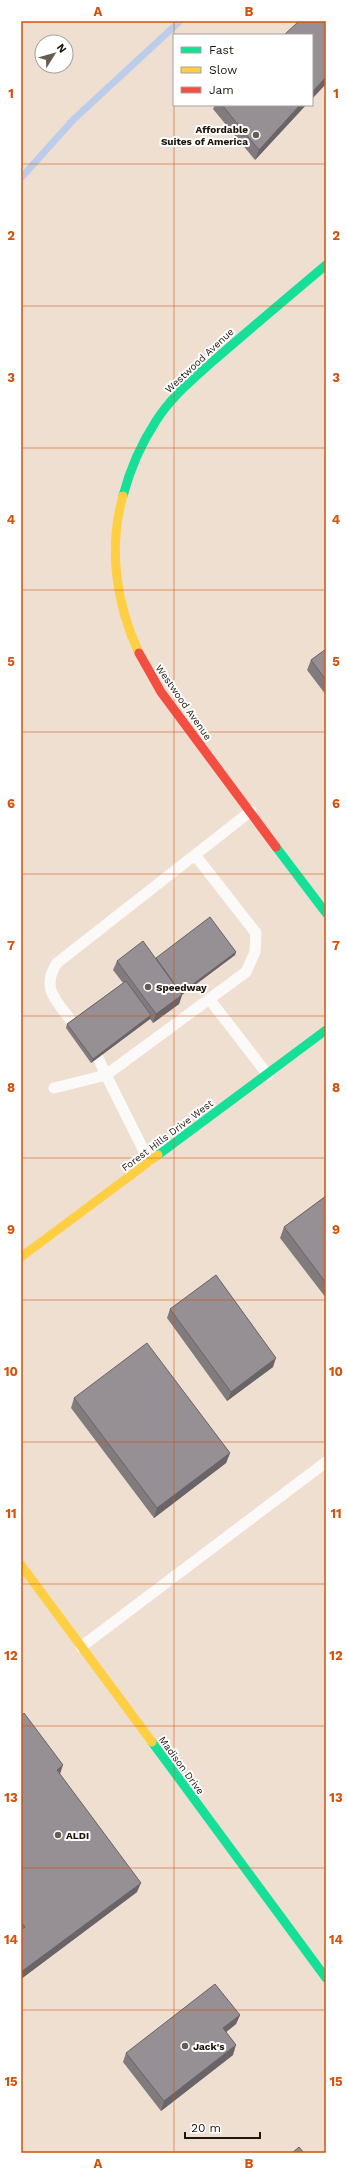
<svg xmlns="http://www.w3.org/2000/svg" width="347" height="2174" viewBox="0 0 347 2174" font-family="'Work Sans',sans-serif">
<rect width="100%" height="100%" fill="#eedfd1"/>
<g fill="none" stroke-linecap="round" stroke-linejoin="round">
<path stroke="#bccdeb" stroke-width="7" d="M21 178 73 120 180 21"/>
<path stroke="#fcfaf8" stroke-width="11" d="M210 1000 268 1075
M73 1023C57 1001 40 989 57 963L251 811
M98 1058 106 1075 246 972 255 952 256 933 195 855
M54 1088 106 1075 149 1161
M81 1647 326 1462"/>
<path stroke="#16e098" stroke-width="9" d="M123 496C130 469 141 444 156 421 171 397 192 380 212 362 250 329 288 297 326 265
M276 847 326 913
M158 1155 326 1030
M152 1742 326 1978"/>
<path stroke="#ffcf43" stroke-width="9" d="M123 496C108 548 116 604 139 653
M21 1257 158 1155
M21 1565 152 1742"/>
<path stroke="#f24e42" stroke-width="9" d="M139 653 161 692 276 847"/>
</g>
<path fill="#817b7e" d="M215 105H306L255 160 213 109Z
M326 649V695L307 670 311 660Z
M236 952 235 955 182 995 179 1004 153 1023 150 1019 91 1063 66 1028 67 1024 123 983 113 970 117 961 156 958Z
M326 1196V1298L280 1238 284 1227Z
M170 1309 273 1367 227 1401 167 1318Z
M74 1398 230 1453 226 1463 154 1518 71 1408Z
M21 1716 137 1892 21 1979Z
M240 2015 236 2024 226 2032 233 2055 161 2111 123 2062 126 2053Z"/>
<path fill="#696467" d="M326 77V84L312 99V92Z
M300 105H306L255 160 259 150Z
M236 952 235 955 180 996 182 995 179 1004 153 1023 156 1014 177 995Z
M151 1015 150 1019 91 1063 93 1059Z
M276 1358 273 1367 227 1401 231 1392Z
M230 1453 226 1463 154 1518 157 1508Z
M63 1765 60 1774 57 1770Z
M141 1883 137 1892 21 1979V1972Z
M240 2015 236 2024 220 2037 223 2028Z
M236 2045 233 2055 161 2111 164 2101Z"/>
<path fill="#968f93" stroke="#696467" d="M299 21H326V77L312 92V35H284Z
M222 105H300L259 150Z
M326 649V680L311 660Z
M210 917 236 952 181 993 156 958Z
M143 941 182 995 156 1014 117 961Z
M126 981 151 1015 93 1059 67 1024Z
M326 1196V1283L284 1227Z
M216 1275 276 1358 231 1392 170 1309Z
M147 1343 230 1453 157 1508 74 1398Z
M24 1713 63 1765 57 1770 141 1883 21 1972V1930L25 1927 21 1922V1716Z
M215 1984 240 2015 223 2028 236 2045 164 2101 126 2053Z
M299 2147 304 2153H292Z"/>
<path fill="none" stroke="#d4520c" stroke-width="1" stroke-opacity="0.55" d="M174 21V2153M21 164H326M21 306H326M21 448H326M21 590H326M21 732H326M21 874H326M21 1016H326M21 1158H326M21 1300H326M21 1442H326M21 1584H326M21 1726H326M21 1868H326M21 2010H326"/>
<g fill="#675c51" stroke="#fff" stroke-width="1.5">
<circle cx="256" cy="135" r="4"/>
<circle cx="148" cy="987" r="4"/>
<circle cx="58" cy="1835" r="4"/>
<circle cx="185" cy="2046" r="4"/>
</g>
<g text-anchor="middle" stroke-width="4" stroke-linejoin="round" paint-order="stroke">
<g font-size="10" font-weight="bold" fill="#1e150c" stroke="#fff" text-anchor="start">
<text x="248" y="133" text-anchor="end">Affordable<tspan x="248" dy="12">Suites of America</tspan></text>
<text x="156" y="991">Speedway</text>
<text x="66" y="1839">ALDI</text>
<text x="193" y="2050">Jack's</text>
</g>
<g font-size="10" fill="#1e150c" stroke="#fff">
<text transform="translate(199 360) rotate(-43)" y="4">Westwood Avenue</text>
<text transform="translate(184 702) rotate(55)" y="4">Westwood Avenue</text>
<text transform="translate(167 1135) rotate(-37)" y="4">Forest Hills Drive West</text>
<text transform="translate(182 1765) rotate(54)" y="4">Madison Drive</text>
</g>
</g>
<rect width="347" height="2174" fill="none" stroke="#ffffff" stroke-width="44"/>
<rect x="173" y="34" width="140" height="72" fill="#ffffff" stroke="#a5a19e"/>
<rect x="181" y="47" width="20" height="6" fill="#16e098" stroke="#a5a19e"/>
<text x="209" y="54" font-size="12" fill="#1e150c">Fast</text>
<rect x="181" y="67" width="20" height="6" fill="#ffcf43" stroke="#a5a19e"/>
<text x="209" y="74" font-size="12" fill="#1e150c">Slow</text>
<rect x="181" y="87" width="20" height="6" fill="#f24e42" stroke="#a5a19e"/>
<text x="209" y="94" font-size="12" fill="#1e150c">Jam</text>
<g transform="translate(54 54) rotate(53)"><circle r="19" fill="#ffffff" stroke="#a5a19e"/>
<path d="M0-3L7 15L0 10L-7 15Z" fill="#675c51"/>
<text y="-6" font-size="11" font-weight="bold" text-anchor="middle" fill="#1e150c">N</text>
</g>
<path d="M185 2132v6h75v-6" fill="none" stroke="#1e150c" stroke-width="2"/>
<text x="191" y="2132" font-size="12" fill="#1e150c" stroke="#ffffff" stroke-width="3" paint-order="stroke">20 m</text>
<rect x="22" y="22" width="303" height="2130" fill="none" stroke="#d4520c" stroke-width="1.5"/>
<g font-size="13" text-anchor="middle" font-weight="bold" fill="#d4520c">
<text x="98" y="16">A</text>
<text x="249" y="16">B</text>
<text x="11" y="98">1</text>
<text x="336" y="98">1</text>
<text x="11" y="240">2</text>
<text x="336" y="240">2</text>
<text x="11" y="382">3</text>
<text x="336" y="382">3</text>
<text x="11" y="524">4</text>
<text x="336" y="524">4</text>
<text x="11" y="666">5</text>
<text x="336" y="666">5</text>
<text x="11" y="808">6</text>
<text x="336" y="808">6</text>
<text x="11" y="950">7</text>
<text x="336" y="950">7</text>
<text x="11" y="1092">8</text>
<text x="336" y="1092">8</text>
<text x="11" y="1234">9</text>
<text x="336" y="1234">9</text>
<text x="11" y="1376">10</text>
<text x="336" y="1376">10</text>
<text x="11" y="1518">11</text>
<text x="336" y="1518">11</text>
<text x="11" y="1660">12</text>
<text x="336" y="1660">12</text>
<text x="11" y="1802">13</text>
<text x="336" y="1802">13</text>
<text x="11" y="1944">14</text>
<text x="336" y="1944">14</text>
<text x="11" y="2086">15</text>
<text x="336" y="2086">15</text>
<text x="98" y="2168">A</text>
<text x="249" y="2168">B</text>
</g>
</svg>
